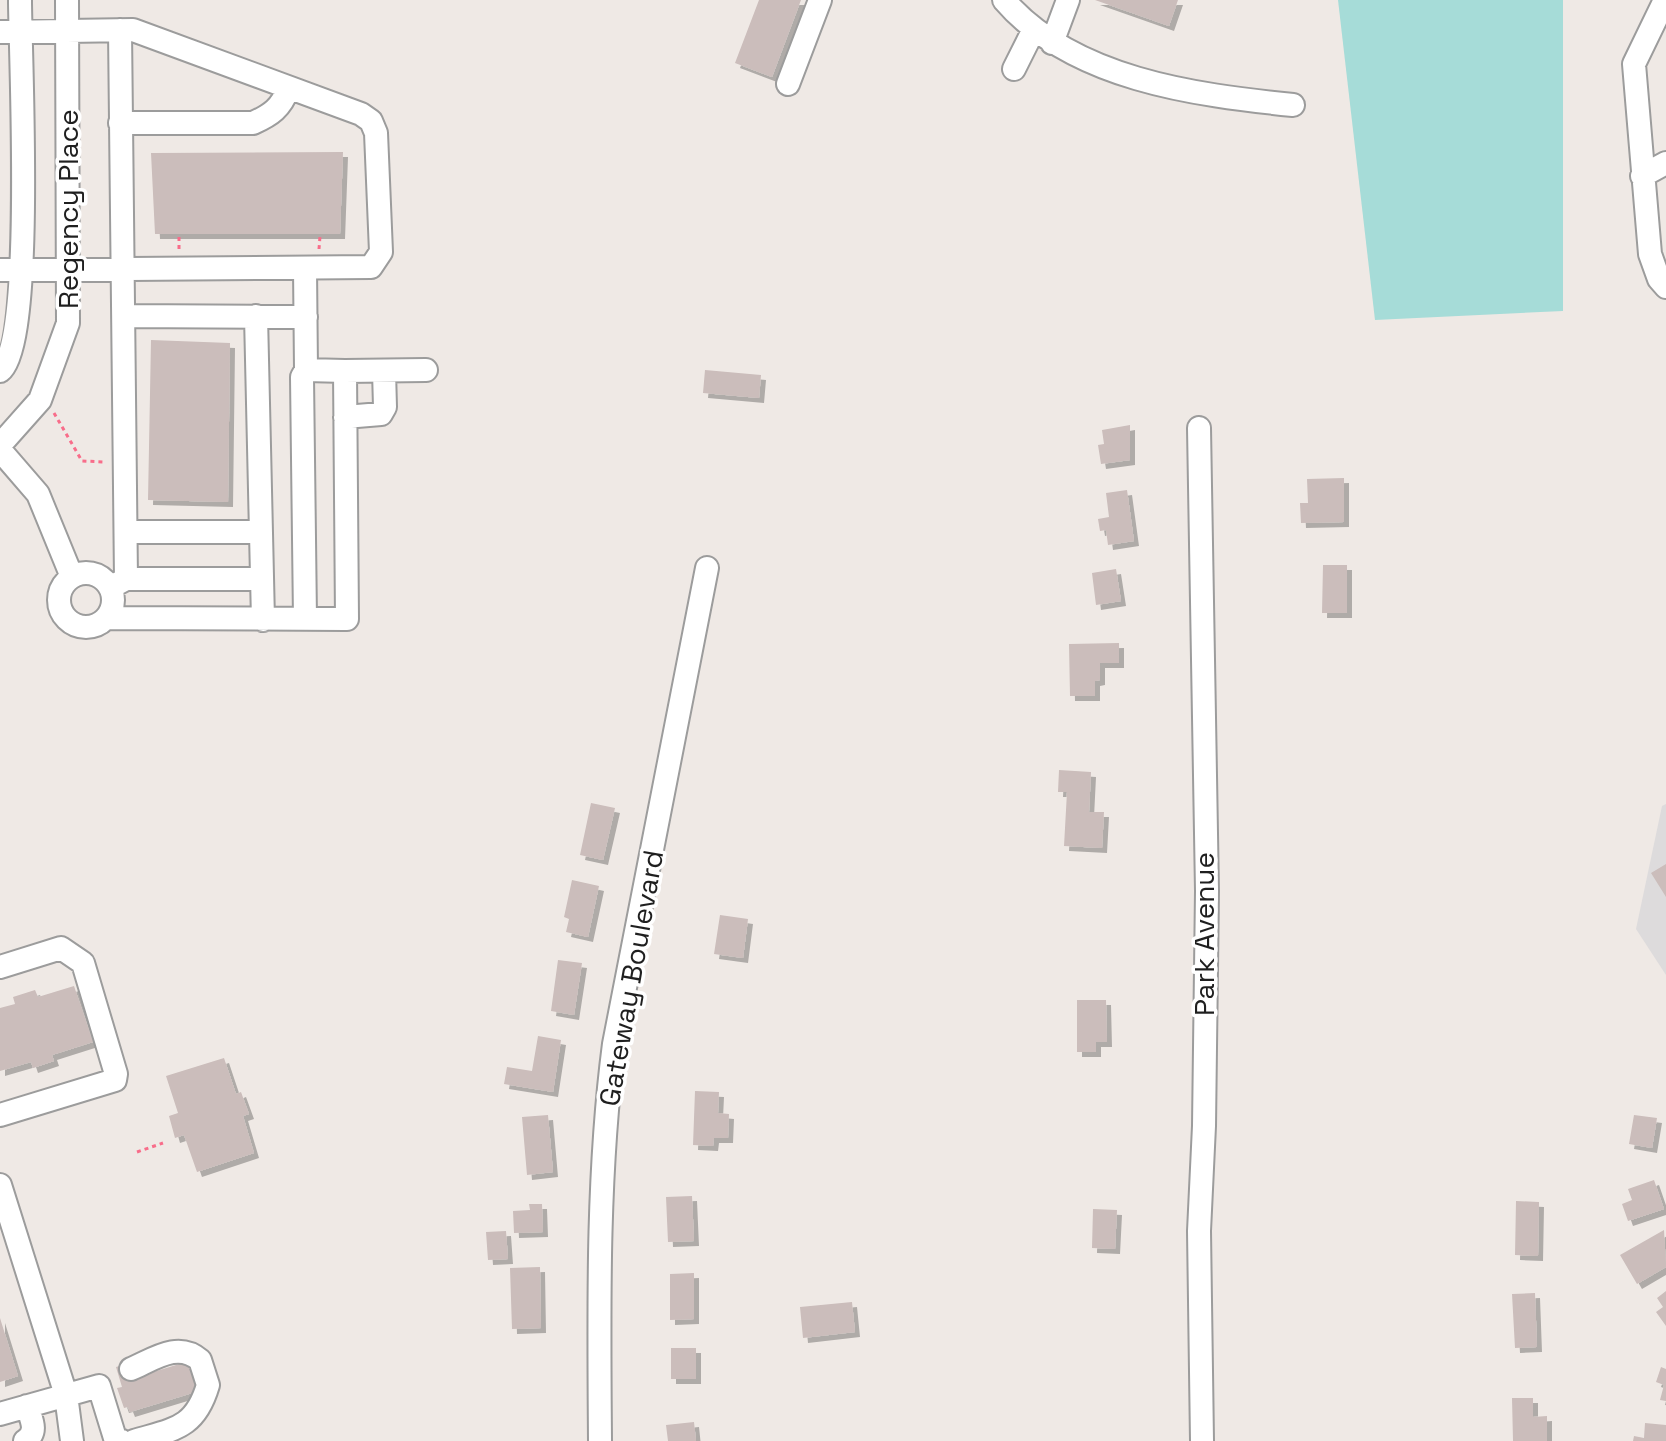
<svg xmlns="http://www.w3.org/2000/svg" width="1666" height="1441" viewBox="0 0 1666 1441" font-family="'Space Grotesk',sans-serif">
<defs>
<filter id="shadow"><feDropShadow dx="5" dy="5" stdDeviation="0" flood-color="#0004"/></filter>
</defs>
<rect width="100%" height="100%" fill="#efe9e5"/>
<path fill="#dddbdc" d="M1666 804V975L1636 929 1662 806Z"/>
<path fill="#a6dcd8" d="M1338 0H1563V311L1375 320Z"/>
<path fill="#cbbdbb" filter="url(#shadow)" d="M759 0H801L772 77 735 63Z
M1095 0H1178L1169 26Z
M343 152 340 234H155L151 153Z
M151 340 230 343 228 502 148 500Z
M705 370 761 375 759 398 703 393Z
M1130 425V460L1101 464 1098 445 1104 444 1102 430Z
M1344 478V522L1301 523 1300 503H1308L1307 479Z
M1127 490 1134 541 1108 545 1106 530 1100 531 1098 519 1109 517 1106 493Z
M1323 565H1347V613H1322Z
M1116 569 1121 601 1096 605 1092 573Z
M1119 643V663H1100V680L1095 681V696H1070L1069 644Z
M1059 770 1091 772 1089 812H1104L1102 848 1064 846 1067 792H1058Z
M591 803 615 808 603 860 580 855Z
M1666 864V897L1651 873Z
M572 880 599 886 588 937 566 932 569 919 564 917Z
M720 915 748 919 743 958 714 954Z
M558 960 582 963 574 1015 551 1011Z
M74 986 93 1042 52 1055 54 1061 33 1068 31 1062 0 1071V1008L15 1004 13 997 35 990 38 997Z
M1077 1000H1106L1107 1042H1096V1052H1077Z
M538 1036 561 1040 553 1092 504 1084 507 1067 532 1071Z
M224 1058 236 1094 241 1092 249 1114 243 1116 254 1153 197 1172 184 1135 175 1138 169 1116 178 1113 166 1076Z
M695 1091 719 1092 718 1113 729 1114 728 1138H714L713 1146 693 1145Z
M548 1115 553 1172 527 1175 522 1117Z
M1634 1115 1657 1118 1652 1148 1629 1144Z
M1654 1180 1664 1209 1628 1221 1622 1204 1632 1200 1628 1189Z
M692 1196 694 1241 668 1242 666 1197Z
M1516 1201 1539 1202 1538 1256 1515 1255Z
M529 1204H542L543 1232 514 1233 513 1211 530 1210Z
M1093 1209 1117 1210 1115 1249 1092 1248Z
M1664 1230 1666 1267 1637 1284 1620 1255Z
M506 1231 508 1259 488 1260 486 1232Z
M540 1267 541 1328 512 1329 510 1268Z
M694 1273V1319L670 1320V1274Z
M1666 1291V1326L1656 1312 1663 1307 1657 1298Z
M1535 1293 1537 1347 1515 1348 1512 1294Z
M852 1302 855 1332 803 1338 800 1307Z
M0 1318 18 1376 0 1382Z
M671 1348H696V1379H671Z
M189 1361 199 1391 130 1412 128 1407 124 1408 117 1388 122 1387 116 1367 130 1363 134 1378Z
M1661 1367 1666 1369V1401L1660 1400 1664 1385 1656 1382Z
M1512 1398H1533V1417L1547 1416V1441H1513Z
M694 1422 696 1441H668L666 1425Z
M1645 1423 1666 1425V1441H1633L1634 1436 1644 1438Z"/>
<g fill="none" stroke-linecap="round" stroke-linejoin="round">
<g stroke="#9c9c9c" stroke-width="26">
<path id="minor" d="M1004 0C1072 79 1194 95 1293 105
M1665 0 1634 64 1650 254 1659 279 1666 287
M0 32 133 30 361 114 371 121 376 133 381 252 371 267 0 270
M1052 43 1068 0
M1014 69 1034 29
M788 84 820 0
M120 123H253C271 115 281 108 288 89
M1642 176 1666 163
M124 316 306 317
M256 316 263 620
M0 371C35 345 20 56 20 0
M345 371 426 370
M345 417 381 414 385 407 384 371
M1199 428 1207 891 1204 1126 1199 1231 1202 1441
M0 445 40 400 68 323 67 0
M0 450 38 494 72 577
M126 532H261
M59 600a27 27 0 1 1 54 0a27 27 0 1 1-54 0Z
M126 579H262
M111 587 126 579 120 30
M107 618 347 619 345 371 306 370 305 268
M305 619 302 377 306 370
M0 967 61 948 83 963 116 1074 115 1080 0 1115
M0 1185 66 1395 72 1441
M131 1369C154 1359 178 1341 200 1360L208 1385C195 1429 174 1429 134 1441
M0 1414 99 1386 115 1438 122 1441
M25 1441C39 1432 31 1419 27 1406
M600 1441C599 1309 597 1175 614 1044L707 568"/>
</g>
<path stroke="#f86d8a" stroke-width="3" stroke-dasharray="4 4" stroke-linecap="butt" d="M179 249V236
M319 249 320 236
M54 413 82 461 105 462
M137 1152 163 1143"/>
<use href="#minor" stroke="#fff" stroke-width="22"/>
</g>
<g text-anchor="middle" stroke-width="7" stroke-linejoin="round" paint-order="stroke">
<g font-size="28" fill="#1f1f1f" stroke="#fff">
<text transform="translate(68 209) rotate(-90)" y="10">Regency Place</text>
<text transform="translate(1204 934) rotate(-90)" y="10">Park Avenue</text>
<text transform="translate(631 978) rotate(-80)" y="10">Gateway Boulevard</text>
</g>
</g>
</svg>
